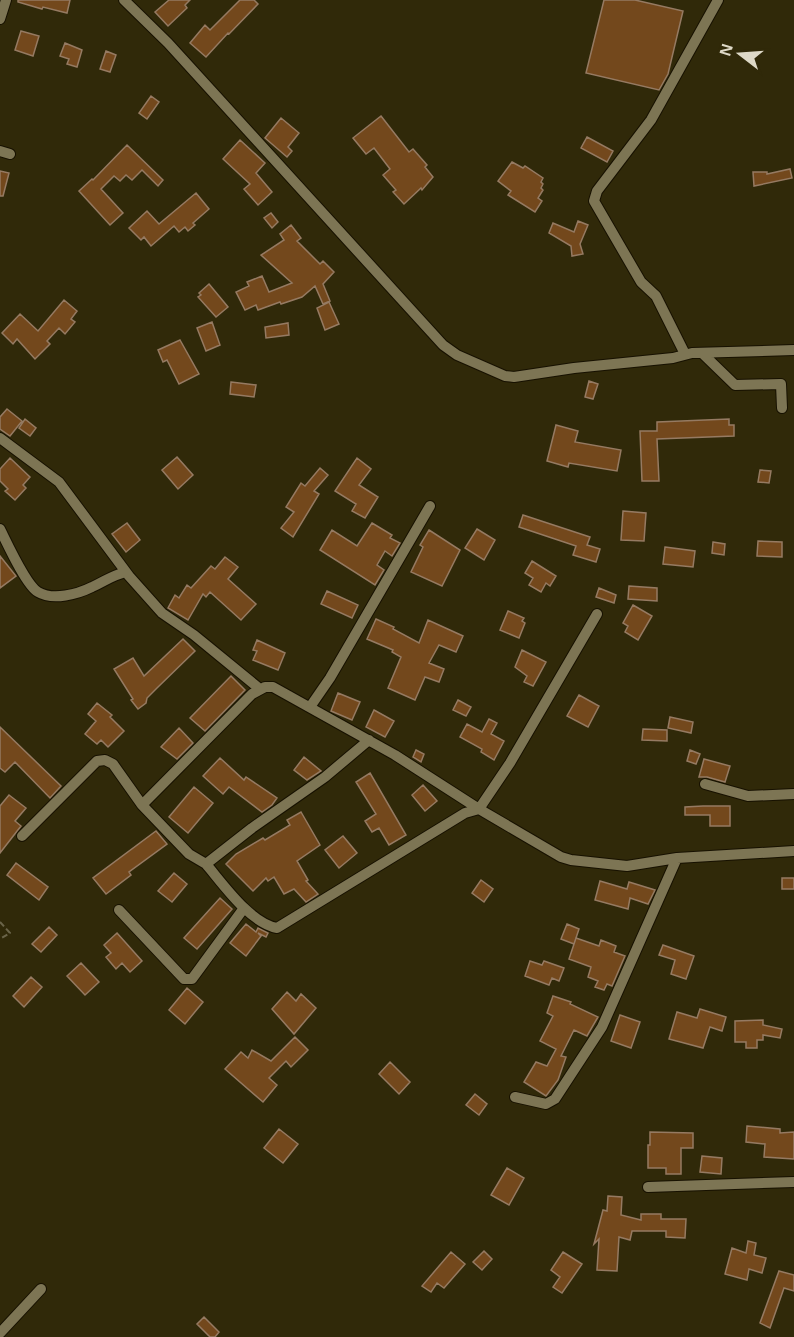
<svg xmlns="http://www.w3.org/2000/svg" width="794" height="1337" viewBox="0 0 794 1337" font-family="Helvetica,sans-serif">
<rect width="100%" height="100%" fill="#302909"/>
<path fill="#73481c" stroke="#957a62" stroke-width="1.5" d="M18 0H70L67 13 43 7 42 9 18 2Z
M169 0H190L185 5 187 8 168 26 155 12Z
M240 0H254L258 4 229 34 228 33 206 57 190 43 205 25 210 30Z
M604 0H635L683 11 668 74 659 90 586 73Z
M21 31 39 36 33 56 15 50Z
M65 43 82 50 77 67 67 64 69 59 60 56Z
M106 51 116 55 110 72 100 69Z
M151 96 159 102 147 119 139 113Z
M381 116 409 152 413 149 427 165 425 167 433 177 422 190 421 188 404 204 393 192 396 190 383 175 390 169 374 148 366 154 353 138Z
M281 118 299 133 288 147 292 151 287 157 265 138Z
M587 137 613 151 607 162 581 148Z
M240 140 265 163 256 173 272 192 258 205 244 189 250 184 223 159Z
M127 145 163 180 158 186 142 170 132 180 126 175 120 181 114 176 101 189 123 213 110 225 79 191 92 179 93 180Z
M512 162 523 168 525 166 543 178 541 182 543 184 541 188 543 190 538 198 542 201 535 212 508 195 511 191 498 181Z
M790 169 792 178 754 186 753 172H767V174Z
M0 171 9 173 3 196H0Z
M196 193 209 209 193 223 195 225 188 231 185 227 179 232 174 226 151 246 144 237 141 240 129 228 147 211 159 224Z
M271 213 278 222 272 228 264 218Z
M578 221 588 225 580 244 583 254 572 256 571 246 549 233 553 223 574 232Z
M291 225 301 238 297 241 320 264 323 261 334 272 323 284 330 301 323 304 315 286 302 297 281 304 280 302 258 310 256 305 245 310 236 292 249 286 247 282 262 276 269 292 292 283 261 255 284 240 280 234Z
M209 284 228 307 216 317 198 297 201 295 199 293Z
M64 300 77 311 71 319 75 322 65 334 59 328 47 341 50 344 35 359 17 339 13 344 2 333 20 314 38 331Z
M329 302 339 324 325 330 317 308Z
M212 322 220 345 206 351 197 328Z
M288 323 289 335 266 338 265 327Z
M180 340 199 374 179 384 167 360 163 362 158 350Z
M589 381 598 384 593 399 585 397Z
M231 382 256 385 254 397 230 394Z
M7 409 22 421 10 436 0 429V417Z
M25 419 36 428 30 436 19 428Z
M729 419V425H734V436L657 439 659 481H642L640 431H657V422Z
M556 425 578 431 575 442 621 450 617 471 569 463 568 467 547 461Z
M177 457 193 475 178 489 162 470Z
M10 458 30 477 23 485 26 488 15 500 5 491 8 489 0 481V469Z
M357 458 371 469 359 485 378 497 365 518 352 511 356 504 335 491Z
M320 468 328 475 314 491 319 494 293 537 281 528 294 512 286 507 301 483 305 486Z
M760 470 771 471 769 483 758 482Z
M623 511 646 513 644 541 621 540Z
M523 515 590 537 587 545 600 549 596 562 573 555 576 546 519 527Z
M127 523 140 540 126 552 112 534Z
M372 523 392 535 390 538 400 543 392 556 385 551 377 565 384 570 375 585 320 550 332 530 357 546Z
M477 529 495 540 484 560 465 548Z
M429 530 460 550 442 586 411 572 423 547 420 545Z
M758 541 782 542V557L757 556Z
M713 542 725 544 724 555 712 553Z
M665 547 695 551 693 567 663 564Z
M0 556 16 576 0 588Z
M225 557 238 567 228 579 256 604 241 620 210 592 206 597 203 594 188 620 168 608 175 595 179 598 187 585 191 588 211 566 215 569Z
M532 561 556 576 550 586 546 583 541 592 529 585 533 578 525 573Z
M629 586 657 588V601L628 599Z
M599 588 616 595 614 603 596 597Z
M327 591 358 605 352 618 321 604Z
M633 605 652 616 638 640 625 632 628 626 623 623Z
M508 611 524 618 522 621 525 623 519 638 500 630Z
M376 619 394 627 393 629 419 643 428 620 463 636 456 652 439 645 429 663 444 669 439 682 425 677 415 700 388 688 401 657 392 652 393 650 367 639Z
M183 639 195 651 157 688 147 698 146 703 138 709 131 700 133 699 114 669 133 658 144 676Z
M257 640 285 653 278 670 253 660 257 651 253 650Z
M522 650 546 662 533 686 524 682 527 676 515 667Z
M231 676 245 690 205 731 190 718Z
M338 693 360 702 352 720 331 711Z
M579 695 599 706 588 727 567 716Z
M458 700 471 707 466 716 453 710Z
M97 703 112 715 110 717 124 731 108 747 101 740 97 744 85 734 96 721 88 714Z
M374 710 394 721 385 737 366 727Z
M670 717 693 722 691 733 668 728Z
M489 719 497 723 491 734 504 741 494 760 481 752 482 749 460 737 467 724 482 732Z
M0 727 61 786 50 798 15 762 5 772 0 768Z
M179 728 193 743 177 759 161 747Z
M643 729 667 730V741L642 740Z
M416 750 424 754 421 762 413 757Z
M690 750 700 754 696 764 687 761Z
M304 757 321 771 307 780 294 770Z
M220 758 244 780 246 777 277 798 272 805 262 812 229 787 223 794 203 776Z
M704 759 730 766 725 782 707 777H699Z
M370 773 406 835 389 845 379 828 372 832 365 821 376 814 356 782Z
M423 785 437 801 425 811 412 795Z
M194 787 213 803 188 833 169 817Z
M9 795 26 808 15 821 21 826 0 853V806Z
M703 806H730V826H710V815H685V807Z
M301 812 320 845 297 861 308 880 306 881 318 894 306 902 294 889 284 894 274 877 268 881 266 878 253 891 226 864 236 854 263 838 265 840 290 825 287 820Z
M156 831 167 844 129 872 131 875 106 894 93 878Z
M343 836 357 853 339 868 325 850Z
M16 863 48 887 39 900 7 875Z
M174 873 187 884 172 902 158 891Z
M782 878H794V889H782Z
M481 880 493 889 484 902 472 893Z
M600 881 627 889 629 882 655 890 648 904 630 898 628 909 595 900Z
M220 898 232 909 197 949 184 938Z
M246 924 256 932 258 928 268 933 266 937 258 933 261 936 246 956 230 943Z
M567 924 579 929 574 944 561 939Z
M49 927 57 935 41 952 32 944Z
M117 933 142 961 130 972 122 963 116 969 106 957 111 953 104 945Z
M576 938 599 946 601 940 616 946 614 952 625 956 612 986 607 984 604 990 595 987 598 981 588 977 591 967 569 959Z
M663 945 694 956 686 979 671 974 675 960 659 955Z
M530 961 542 965 544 961 564 968 559 981 552 978 549 985 525 976Z
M81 963 99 982 85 995 67 976Z
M31 977 42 987 24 1007 13 996Z
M187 988 203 1002 185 1024 169 1010Z
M287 992 296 1001 301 994 316 1008 294 1034 272 1009Z
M553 996 571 1002 570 1004 598 1017 587 1036 574 1030 561 1056 566 1057 558 1080 546 1096 524 1082 536 1062 547 1066 556 1049 540 1041 553 1016 547 1013Z
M700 1009 726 1017 722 1031 710 1027 703 1048 669 1039 677 1012 697 1018Z
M620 1015 640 1022 631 1048 611 1041Z
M763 1020V1025L782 1029 780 1038 763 1035V1040H757V1048H746V1042H735V1021Z
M295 1037 308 1050 291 1067 286 1061 269 1078 277 1085 263 1102 225 1069 241 1052 248 1058 252 1050 271 1061Z
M390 1062 410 1082 399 1094 379 1074Z
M475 1094 487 1104 479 1115 466 1105Z
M747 1126 780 1129V1133L794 1132V1159L764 1157 765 1144 746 1142Z
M279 1129 298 1144 283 1163 264 1148Z
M650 1132 693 1133V1148H681V1174H666V1168H648V1145H650Z
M702 1156 722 1158 721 1174 700 1172Z
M507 1168 524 1178 509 1205 491 1195Z
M608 1196 622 1197 621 1215 641 1220V1214H661V1219H686L685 1238 666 1237V1231H632L630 1240 619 1237 617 1271 597 1270 599 1239 594 1244 603 1210 607 1211Z
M748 1241 756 1243 754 1255 766 1258 762 1273 749 1269 747 1280 725 1274 732 1248 746 1253Z
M484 1251 492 1259 482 1270 473 1262Z
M451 1252 465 1264 444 1288 437 1283 431 1292 422 1286Z
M563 1252 582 1264 562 1293 553 1287 560 1277 551 1270Z
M779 1271 794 1275V1291L784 1288 770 1328 760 1323Z
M204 1317 219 1332 215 1337H210L197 1324Z"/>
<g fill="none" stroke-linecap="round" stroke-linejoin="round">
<g stroke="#171100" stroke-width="12">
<path id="street" d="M124 0 168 43 443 345 457 355 505 376 514 377 574 368 673 358 692 353 794 350
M0 19 6 0
M0 151 10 154
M702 353 735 385 781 384 782 408
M685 354 656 296 641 282 594 201 597 191 651 120 718 0
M0 438 59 482 129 576 162 613 194 635 260 689
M0 529C7 543 26 585 38 592 53 601 78 594 92 587 106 581 110 576 126 572
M310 707 330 678 430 506
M705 784 748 796 794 794
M142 805 252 694 265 687H273L395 755 479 809 561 857 571 860 627 866 677 858 794 851
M22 836 97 761 105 760 113 764 142 805 189 854 206 864 252 828 325 777 369 740
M206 864C223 884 250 923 277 928L465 813 479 809 510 763 597 614
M119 910 184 979H192L244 908
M515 1097 546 1104 555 1099 602 1027 677 858
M648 1187 794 1182
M0 1333 41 1289"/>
</g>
<path stroke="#6a6449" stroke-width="2" stroke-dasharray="6 3" stroke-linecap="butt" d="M0 922 10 933 0 939"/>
<use href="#street" stroke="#7d7554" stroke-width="10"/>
</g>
<g transform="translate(740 54) rotate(287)" stroke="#302909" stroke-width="4.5" paint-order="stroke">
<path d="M0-4.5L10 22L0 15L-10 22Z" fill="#ded9c8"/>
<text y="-9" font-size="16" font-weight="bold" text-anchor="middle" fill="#ded9c8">N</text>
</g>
</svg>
